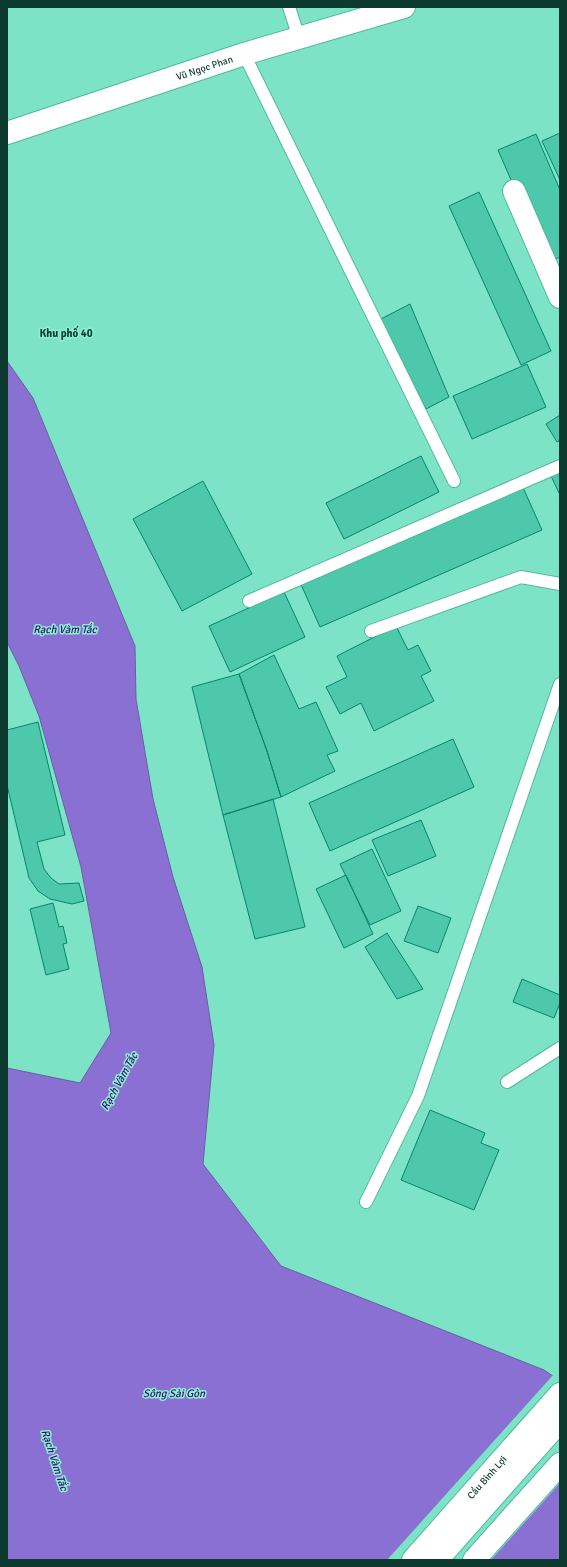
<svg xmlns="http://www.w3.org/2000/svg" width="567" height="1567" viewBox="0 0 567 1567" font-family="Signika,sans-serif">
<rect width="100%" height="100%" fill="#7de3c7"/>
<path fill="#8b70d4" stroke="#6560a2" d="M7 361 33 398 135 646 136 699 153 799 173 877 202 967 214 1045 203 1164 281 1266 544 1370 560 1381V1560H7V1068L80 1083 111 1033 81 867 39 716 19 666 7 642Z"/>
<path fill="#7de3c7" d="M554 1374 560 1378V1483L491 1560H387Z"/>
<path fill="#4dc8aa" stroke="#04856d" d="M560 133V180L542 141Z
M536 134 560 190V257L547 263 498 150Z
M479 192 551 351 521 365 449 206Z
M410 304 449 397 426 409 379 320Z
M527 364 546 407 472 439 453 396Z
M560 415V440L557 442 546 424Z
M421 456 439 492 344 539 326 503Z
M560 471V495L551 476Z
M203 481 252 574 182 611 133 519Z
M521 483 542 530 320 627 299 580Z
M284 592 305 637 230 672 209 626Z
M396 626 408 650 418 645 431 671 421 676 434 701 374 731 361 703 340 714 326 687 347 677 337 656Z
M274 655 299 709 316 702 338 751 327 755 335 771 281 797 267 751 239 674Z
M239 674 267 751 281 797 223 815 192 687Z
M38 722 65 835 37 842 44 869 51 878 59 884 79 883 84 901 72 904 50 899 38 891 29 878 7 785V730Z
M453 739 474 787 330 851 309 803Z
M273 799 305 927 255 939 223 815Z
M421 820 436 856 388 876 372 840Z
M372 849 401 911 370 925 340 864Z
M346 875 373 934 344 948 316 889Z
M53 903 59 927 63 926 67 943 63 944 69 969 46 975 30 909Z
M418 906 451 918 438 953 404 941Z
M387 933 423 989 397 999 365 947Z
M522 979 560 995V1003L554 1018 513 1002Z
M430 1110 485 1133 481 1143 499 1150 474 1210 401 1180Z"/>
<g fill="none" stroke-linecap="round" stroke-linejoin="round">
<g stroke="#51b89e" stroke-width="14">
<path id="service" d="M289 7 299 38
M244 54 454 481
M249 601 560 466
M371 631 521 577 560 584
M507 1082 560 1048
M366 1202 418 1096 560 684"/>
</g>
<g stroke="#51b89e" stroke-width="24">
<g id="minor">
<path id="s1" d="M7 133 244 54 404 7"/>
<path d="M514 191 560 297"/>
</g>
</g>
<g stroke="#51b89e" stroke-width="24">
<g id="primary">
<path id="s2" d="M413 1560 560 1394"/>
<path d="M437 1560 560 1421"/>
</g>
</g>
<g stroke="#51b89e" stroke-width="24">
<path id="trunk" d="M474 1560 560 1464"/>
</g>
<use href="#service" stroke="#fff" stroke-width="12"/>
<use href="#minor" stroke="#fff" stroke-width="22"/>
<use href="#primary" stroke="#fff" stroke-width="22"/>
<use href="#trunk" stroke="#fff" stroke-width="22"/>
</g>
<g text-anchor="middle" stroke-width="3" stroke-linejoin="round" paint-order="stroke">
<g font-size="10" fill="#0d3a2f" stroke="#8bf0d4">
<text dy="4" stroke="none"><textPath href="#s1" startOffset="208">Vũ Ngọc Phan</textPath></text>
<text dy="4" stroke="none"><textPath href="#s2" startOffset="111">Cầu Bình Lợi</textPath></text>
</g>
<g font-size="11" font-weight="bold" fill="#0d3a2f" stroke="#8bf0d4">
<text x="66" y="337">Khu phố 40</text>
</g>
<g font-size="11" font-style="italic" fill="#330c68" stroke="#8bf0d4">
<text x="65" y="633">Rạch Vàm Tắc</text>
<text transform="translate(119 1081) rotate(-61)" y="4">Rạch Vàm Tắc</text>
<text x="174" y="1397">Sông Sài Gòn</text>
<text transform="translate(55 1460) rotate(72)" y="4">Rạch Vàm Tắc</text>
</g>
</g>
<rect width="567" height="1567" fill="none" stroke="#0d3a2f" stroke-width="16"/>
</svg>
